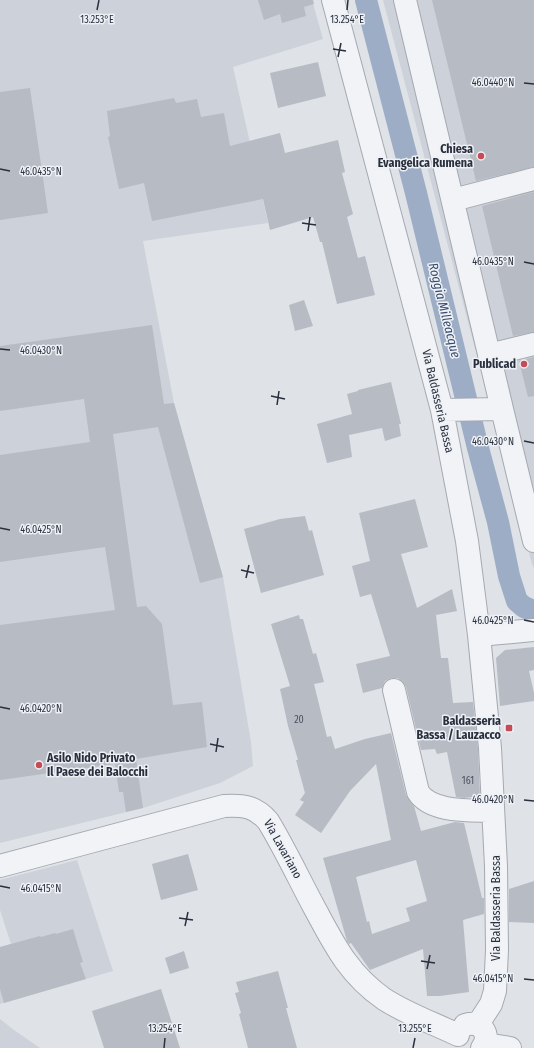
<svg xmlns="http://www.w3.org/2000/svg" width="534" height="1048" viewBox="0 0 534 1048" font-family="'Fira Sans Condensed',sans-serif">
<rect width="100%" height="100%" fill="#dfe2e7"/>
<path fill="#cdd1d9" d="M0 0H312L323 39 233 67 268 223 143 241 174 403 223 577 251 742 253 766 220 783 143 808 0 843Z
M383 0H534V568L532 564Z
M77 860 113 971 0 1004V947L11 944 0 910V880Z
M0 1019 14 1030 40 1048H0Z"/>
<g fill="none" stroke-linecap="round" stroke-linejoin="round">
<path stroke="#9cadc5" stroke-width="22" d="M366 0 416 193 478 448 498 522 509 576 517 601 524 607 534 611"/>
</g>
<path fill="#b7bbc4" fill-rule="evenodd" d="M258 0H313L314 4 304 7 306 16 282 23 280 14 264 20Z
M432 0H534V167L476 181Z
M318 62 326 96 278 108 270 73Z
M30 88 48 213 0 220V92Z
M174 98 176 103 197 99 201 117 224 113 230 146 280 133 285 153 338 140 345 172 342 173 353 214 347 217 358 258 365 256 375 295 337 304 322 242H320L313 217 270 230 263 199 152 221 144 183 119 189 108 137 110 136 107 111Z
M534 192V332L513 336 482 206Z
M304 300 313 326 295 331 289 305Z
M152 325 164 404 174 403 223 577 200 583 158 427 113 434 137 607 146 606 162 624 173 705 202 702 207 747 136 759 143 808 126 812 123 792H119L115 764 0 780V625L115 610 105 547 0 562V455L90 442 84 399 0 411V346Z
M534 357V396L528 397 519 361Z
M391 382 401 424H399L401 436 385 441 382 428 349 435 352 457 327 463 317 424 352 414 347 394 358 391V390Z
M415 499 428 547 401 554 417 608 452 589 457 611 436 615 441 658H448L453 703 473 702 478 749 480 796 464 798 456 797 447 752 437 754 435 749 421 750 406 687 403 682 398 678H391L385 681 382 688 363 693 356 664 390 656 371 594 360 597 352 566 370 561 359 513Z
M305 516 309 531 312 530 324 575 261 593 244 529 280 519Z
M299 615 300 619H303L313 654 316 653 324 682 314 684 327 737 331 736 335 749 365 739 391 733 406 795 414 806 421 831 455 822 464 823 482 898H484V914L463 920 469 992 440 996H427L423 949 370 970 351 943 349 944 347 941 323 858 391 840 376 764 350 791 321 833 295 815 304 802 300 800 305 793 296 760H298L288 726 280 689 290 686 271 624ZM416 860 427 901 406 908 410 921 372 934 369 921 367 922 356 877Z
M534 647V670L529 671 534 693V701L500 706 496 658 505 650Z
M188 854 198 890 161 900 152 864Z
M534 881V923L509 922V889Z
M73 929 83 962 80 963 86 979 4 1003 0 989V947L40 936 41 937 55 933 56 934Z
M184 951 189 968 170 974 165 958Z
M278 971 288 1008H286L297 1048H248L239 1014 241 1013 235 993 239 992 236 982Z
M161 989 180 1048H104L92 1011Z"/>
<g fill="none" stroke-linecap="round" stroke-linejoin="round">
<g stroke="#a5a9b1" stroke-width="24">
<path id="minor" d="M333 0 442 410 467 541 479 635 490 748 496 866 497 950 495 991 491 1004 478 1024
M405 0 502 409 442 410
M453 200 534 179
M489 355 534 344
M502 409 534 541
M479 635 534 630
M394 690 418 792C431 813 471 810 493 811
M0 866 224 806C243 805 255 806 268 821 285 849 299 879 314 907 334 944 348 974 384 999 407 1014 433 1023 458 1035
M465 1025C481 1019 492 1035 482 1048
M485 1044 510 1048"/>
</g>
<use href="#minor" stroke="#f1f3f6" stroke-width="22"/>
</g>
<path fill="none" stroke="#292f3d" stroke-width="1.5" d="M97 10 99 0M347 10 348 0M333 49 346 51M338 57 341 43M524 83 534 84M0 169 10 171M302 223 316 225M308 231 310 217M524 262 534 264M0 349 10 350M271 396 285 399M277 405 279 391M524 441 534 443M0 528 10 530M241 570 254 573M246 578 249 565M524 620 534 622M0 707 10 709M210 744 224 747M216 752 218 738M524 800 534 801M0 886 10 888M179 918 193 920M185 926 188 912M421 961 435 963M427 969 430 955M524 979 534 980M164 1048 165 1038M413 1048 415 1038"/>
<g fill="#c44c56" stroke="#eef1f5" stroke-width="1.5">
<circle cx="481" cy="156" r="4"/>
<circle cx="524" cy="364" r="4"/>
<rect x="505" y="724" width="8" height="8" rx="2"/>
<circle cx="39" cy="765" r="4"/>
</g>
<g text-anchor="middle" stroke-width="3" stroke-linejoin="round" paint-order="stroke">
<g font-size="10" fill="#4c525f">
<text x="299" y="723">20</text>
<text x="468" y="784">161</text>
</g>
<g font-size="12" font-weight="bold" fill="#292f3d" stroke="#eef1f5" text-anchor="end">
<text x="473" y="153">Chiesa<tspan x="473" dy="14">Evangelica Rumena</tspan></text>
<text x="516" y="368">Publicad</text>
<text x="501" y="725">Baldasseria<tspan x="501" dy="14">Bassa / Lauzacco</tspan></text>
<text x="47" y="762" text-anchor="start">Asilo Nido Privato<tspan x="47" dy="14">Il Paese dei Balocchi</tspan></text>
</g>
<g font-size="12" fill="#292f3d" stroke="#eef1f5">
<text transform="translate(438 401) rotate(77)" y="4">Via Baldasseria Bassa</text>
<text transform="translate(283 849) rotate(61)" y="4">Via Lavariano</text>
<text transform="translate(496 908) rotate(-90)" y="4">Via Baldasseria Bassa</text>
</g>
<g font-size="13" font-style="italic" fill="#364b6e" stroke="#eef1f5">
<text transform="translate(445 310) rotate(76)" y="5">Roggia Milleacque</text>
</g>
</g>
<g font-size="10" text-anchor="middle" fill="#292f3d" stroke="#eef1f5" stroke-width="3" stroke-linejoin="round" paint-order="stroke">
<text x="97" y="23">13.253°E</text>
<text x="347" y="23">13.254°E</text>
<text x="493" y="86">46.0440°N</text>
<text x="41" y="175">46.0435°N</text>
<text x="493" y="265">46.0435°N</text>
<text x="41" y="354">46.0430°N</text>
<text x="493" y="445">46.0430°N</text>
<text x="41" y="533">46.0425°N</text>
<text x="493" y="624">46.0425°N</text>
<text x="41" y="712">46.0420°N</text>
<text x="493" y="803">46.0420°N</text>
<text x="41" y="892">46.0415°N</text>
<text x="493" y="982">46.0415°N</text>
<text x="165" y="1032">13.254°E</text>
<text x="415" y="1032">13.255°E</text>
</g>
</svg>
